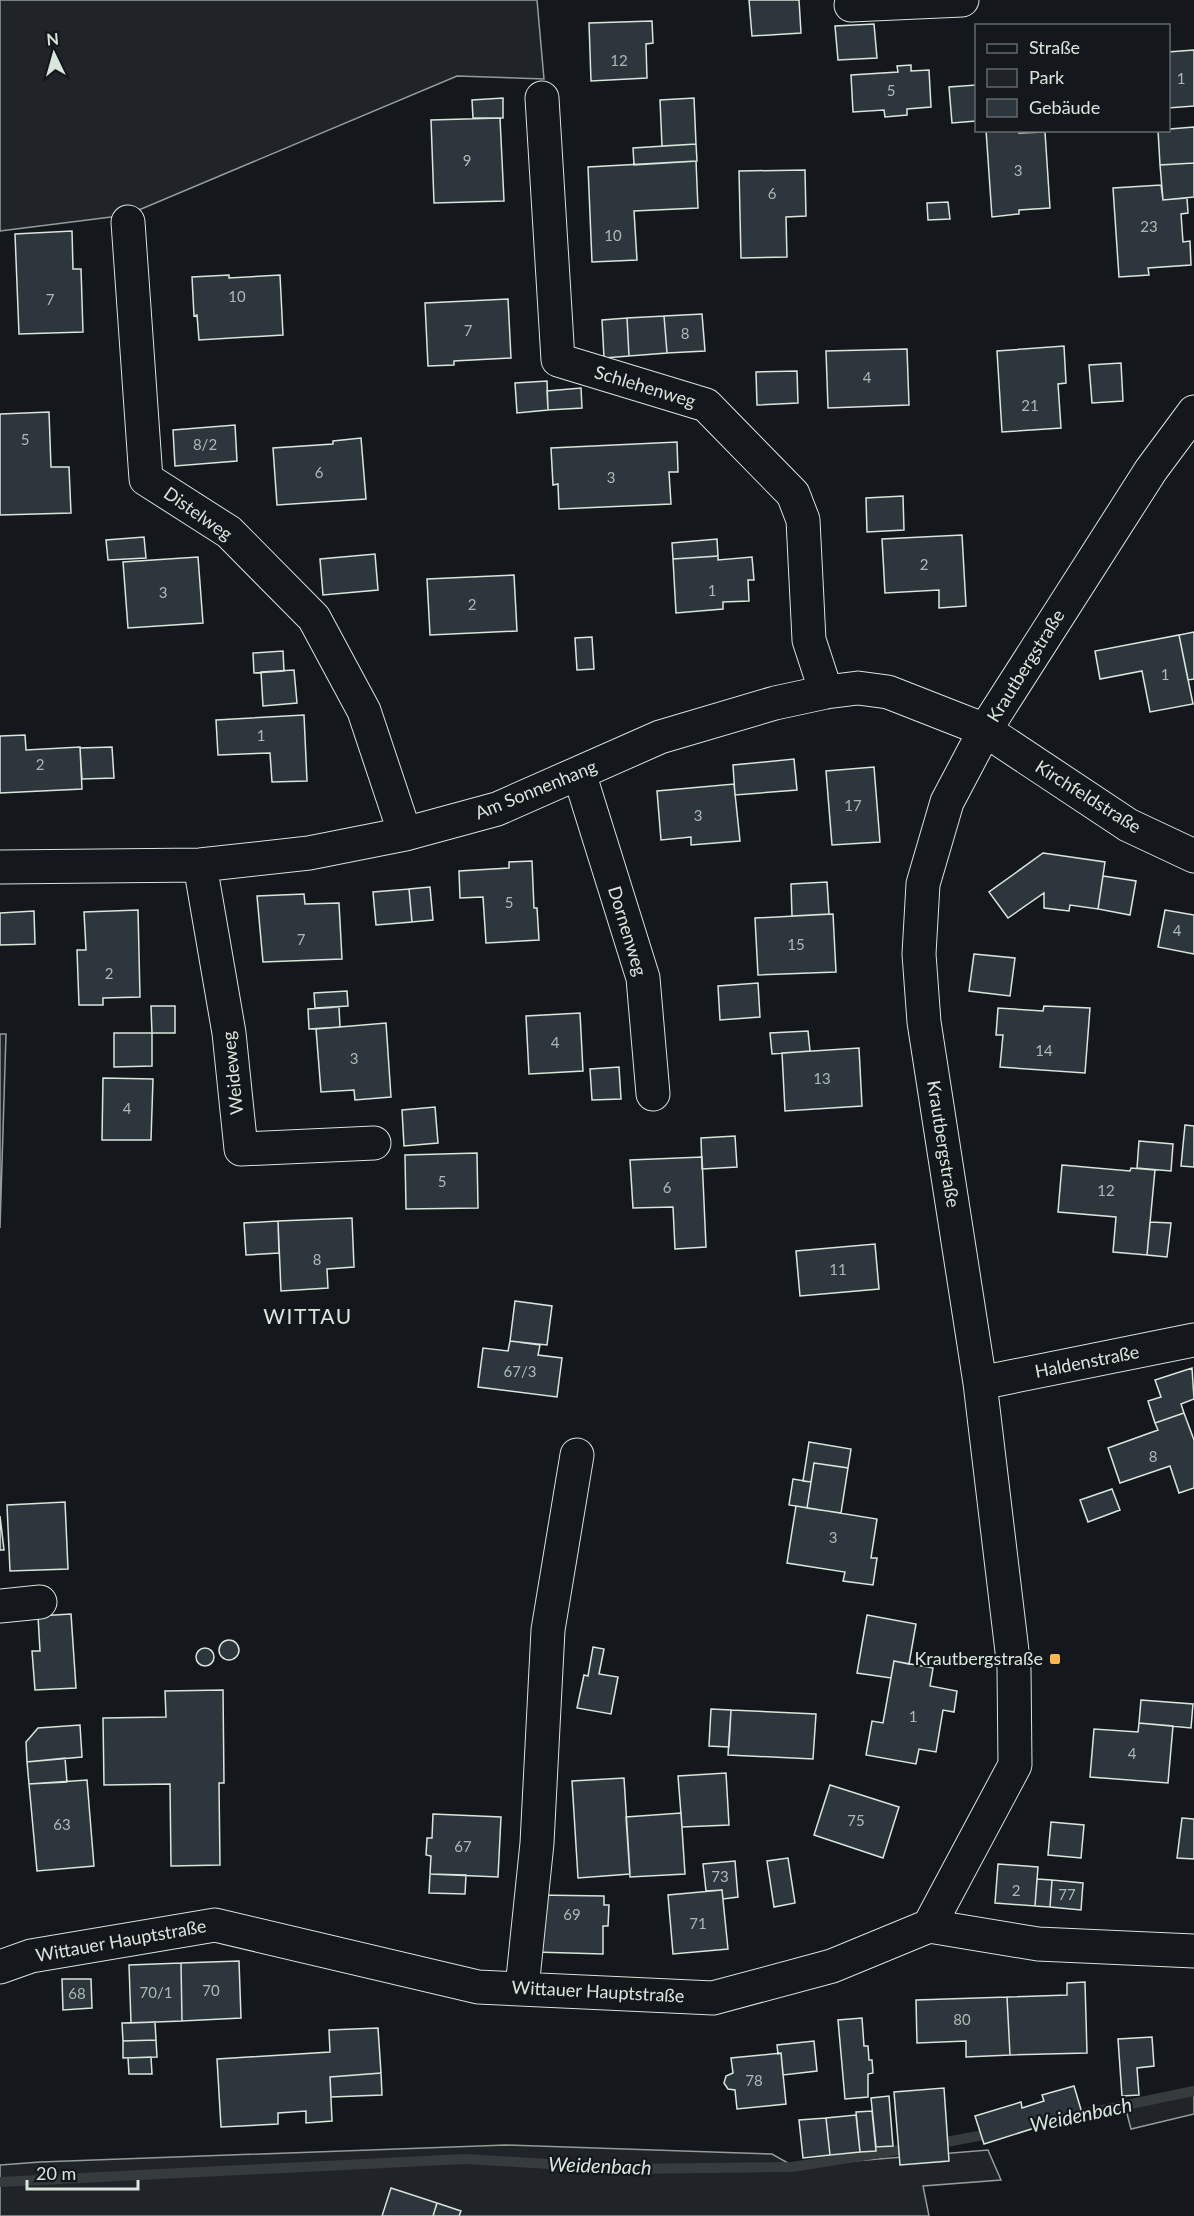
<svg xmlns="http://www.w3.org/2000/svg" width="1194" height="2216" viewBox="0 0 1194 2216" font-family="Lato,sans-serif">
<rect width="100%" height="100%" fill="#14181c"/>
<path fill="#202428" stroke="#939e99" stroke-width="1.5" d="M0 0H537L544 79 457 76 127 215 0 231Z
M0 1034H6L0 1228Z
M1194 2088V2114L1131 2129 1124 2102Z
M506 2145 772 2154 793 2166 988 2150 1001 2180 923 2186 929 2216H0V2165L40 2162Z"/>
<g fill="none" stroke-linecap="round" stroke-linejoin="round">
<path stroke="#363b3e" stroke-width="10" d="M1059 2119 1194 2091
M936 2144 994 2133
M0 2182 465 2159 630 2169 792 2167 911 2148"/>
</g>
<path fill="#2c363c" stroke="#d8e6dc" stroke-width="1.5" d="M749 0H799L801 33 752 36Z
M652 21 653 43 646 44 647 78 591 81 589 23Z
M874 24 877 58 838 60 835 26Z
M1194 50V106L1168 108V52Z
M911 65V71L929 70 931 107 907 109V115L885 117 884 110 853 112 851 75 898 72 897 66Z
M976 85V121L952 123 949 87Z
M503 98V118H473L472 100Z
M694 98 696 144 662 146 660 100Z
M500 118 504 201 434 203 431 120Z
M1194 127V163L1160 165 1158 130Z
M986 130H1019V133L1045 132 1050 208 1019 210V214L992 217Z
M696 144 697 161 634 165 633 148Z
M696 161 698 208 634 211 637 260 592 262 588 167Z
M1194 163V197L1163 200 1160 165Z
M805 170 806 216 786 217 787 257 741 258 739 171Z
M1161 185 1163 200 1187 198 1188 213 1181 214 1183 242 1190 241 1191 265 1148 268 1149 275 1119 277 1113 188Z
M948 202 950 219 928 220 927 203Z
M72 231 73 269H81L83 332 19 334 15 234Z
M229 275V278L280 275 283 335 199 340 197 315 194 316 192 277Z
M508 299 511 358 454 361V365L428 366 425 303Z
M702 314 705 351 667 353 664 316Z
M664 316 667 353 629 356 627 318Z
M627 318 629 356 604 358 602 320Z
M1064 346 1066 383 1058 384 1061 428 1002 432 997 351Z
M907 349 909 405 828 408 826 351Z
M1121 363 1123 401 1092 403 1089 365Z
M797 371 798 403 757 405 756 372Z
M547 381 548 410 517 413 515 383Z
M581 388 582 408 548 410 547 391Z
M49 412 51 467H69L71 513 0 515V414Z
M235 425 237 461 175 466 173 430Z
M361 438 366 499 277 505 273 448 333 444V441Z
M677 442 678 472H669L671 504 559 509 558 484 553 485 551 448Z
M903 496 904 530 867 532 866 498Z
M962 535 966 606 939 608V590L885 593 882 539Z
M144 537 146 558 108 560 106 540Z
M717 539 718 556 673 559 672 543Z
M375 554 378 590 323 595 320 559Z
M718 556V560L752 557 754 580H748L749 601 723 602V609L676 613 673 559Z
M198 557 203 623 128 628 123 562Z
M514 575 517 631 430 635 427 579Z
M1194 632V679L1188 680 1179 635Z
M1179 635 1193 704 1150 712 1142 671 1100 679 1095 651Z
M592 637 594 669 577 670 575 638Z
M283 651 284 671 254 673 253 653Z
M294 670 297 703 263 706 261 672Z
M304 715 307 781 272 782 270 753 218 755 216 720Z
M25 735 26 750 80 747 82 789 0 793V736Z
M112 747 114 778 82 779 80 748Z
M794 759 797 790 735 795 733 765Z
M874 767 880 842 832 845 826 771Z
M734 784 740 841 691 845V837L661 840 657 791Z
M1043 853 1105 862 1098 909 1070 905 1069 911 1044 908V893L1008 918 989 892Z
M532 861 534 908H537L539 940 486 943 483 897 460 898 459 871 509 868V862Z
M1103 876 1136 881 1130 915 1098 909Z
M827 882 829 914 792 916 791 884Z
M430 887 433 920 412 922 409 889Z
M409 889 412 922 376 925 373 892Z
M304 894 305 904 339 903 342 959 263 962 257 896Z
M138 910 140 997 103 998V1005H79L77 950H86L84 912Z
M1165 910 1194 915V954L1158 947Z
M34 911 35 944 0 945V913Z
M833 914 836 972 758 975 755 918Z
M974 954 1015 958 1010 996 969 991Z
M758 983 760 1017 720 1020 718 986Z
M347 991 348 1006 315 1008 314 993Z
M151 1006H175V1033H152Z
M1044 1006 1090 1008 1085 1073 1000 1067 1003 1035H996L998 1008 1043 1011Z
M339 1007 340 1027 309 1029 308 1009Z
M580 1013 583 1071 529 1074 526 1016Z
M386 1023 391 1097 355 1100 354 1090 321 1092 316 1029Z
M808 1031 810 1051 772 1054 770 1033Z
M114 1033H152V1066L114 1067Z
M859 1048 862 1106 785 1111 782 1053Z
M619 1067 621 1099 592 1100 590 1069Z
M103 1078 153 1079 151 1140H102Z
M435 1107 438 1143 404 1146 402 1110Z
M1185 1125 1194 1126V1167L1181 1166Z
M735 1136 737 1167 702 1169 701 1138Z
M1139 1141 1173 1144 1171 1171 1137 1168Z
M477 1153 478 1208 406 1209 405 1155Z
M702 1157 706 1247 675 1249 673 1207 633 1208 630 1160Z
M1062 1165 1130 1171 1131 1168 1155 1170 1147 1255 1113 1252 1116 1217 1058 1212Z
M352 1218 354 1267 327 1269 328 1288 281 1291 278 1221Z
M278 1221 279 1253 246 1255 244 1223Z
M1150 1222 1171 1223 1167 1257 1147 1255Z
M875 1244 879 1289 800 1296 796 1251Z
M515 1301 552 1306 547 1345 510 1341Z
M510 1341 540 1345 538 1355 562 1358 557 1397 478 1387 483 1348 508 1351Z
M1192 1368 1194 1399 1181 1404 1184 1413 1155 1423 1148 1401 1161 1397 1155 1380Z
M1184 1413 1194 1440V1488L1179 1493 1170 1466 1120 1483 1108 1448 1158 1430 1155 1423Z
M809 1442 851 1449 848 1468 814 1463 811 1482 803 1481Z
M814 1463 848 1468 841 1513 807 1508Z
M793 1479 811 1482 807 1508 789 1505Z
M1112 1489 1120 1510 1088 1522 1080 1500Z
M65 1502 68 1569 10 1571 7 1505Z
M796 1506 877 1519 871 1558H877L873 1585 843 1581 845 1572 787 1563Z
M0 1516 4 1550H0Z
M71 1614 76 1688 35 1690 32 1651H40L38 1616Z
M867 1615 916 1624 909 1664 894 1661 891 1678 857 1673Z
M219 1650a10 10 0 1 1 20 0a10 10 0 1 1-20 0Z
M593 1647 604 1649 599 1674 618 1677 611 1714 577 1708 584 1675 588 1676Z
M196 1657a9 9 0 1 1 18 0a9 9 0 1 1-18 0Z
M894 1661 933 1668 930 1686 957 1691 954 1712 943 1710 936 1752 919 1749 916 1764 866 1755 872 1721 883 1723Z
M223 1690 224 1783H219L220 1865 171 1866 170 1784 104 1785 103 1718 166 1717 165 1691Z
M1141 1700 1193 1704 1191 1728 1139 1723Z
M711 1709 731 1710 729 1747 709 1746Z
M731 1710 816 1714 813 1759 728 1755Z
M1139 1723 1173 1726 1168 1783 1090 1777 1094 1729 1138 1732Z
M80 1725 82 1757 27 1762 26 1742 38 1728Z
M65 1758 67 1782 29 1784 27 1762Z
M726 1773 729 1825 682 1827 678 1776Z
M624 1778 630 1874 578 1878 572 1781Z
M87 1780 94 1866 37 1871 29 1784Z
M830 1785 899 1807 883 1858 814 1835Z
M681 1813 685 1874 630 1877 626 1817Z
M433 1814 501 1817 498 1877 430 1874 431 1856 426 1855 427 1838H432Z
M1182 1818 1194 1819V1859L1177 1858Z
M1051 1822 1084 1825 1081 1858 1048 1855Z
M788 1858 795 1903 774 1907 767 1861Z
M735 1861 738 1897 723 1899 722 1890 706 1891 703 1864Z
M998 1864 1038 1867 1035 1906 995 1903Z
M430 1874 466 1875 465 1894 429 1893Z
M1037 1879 1052 1880 1050 1907 1035 1906Z
M1052 1880 1083 1883 1081 1910 1050 1907Z
M722 1890 728 1949 673 1954 668 1895Z
M537 1895 604 1896V1905H609L608 1926H603V1954L535 1952Z
M239 1961 241 2018 182 2021 181 1963Z
M181 1963 182 2021 131 2023 129 1965Z
M62 1979H91L92 2008 63 2010Z
M1085 1982 1087 2053 1010 2055 1007 1997 1067 1995V1983Z
M1007 1997 1010 2055 966 2057V2041L917 2043 916 2000Z
M862 2018 864 2046H868L869 2060H872L873 2073 868 2074V2097L845 2099 838 2020Z
M155 2022 156 2040 123 2041 122 2023Z
M378 2028 381 2073 330 2077 332 2121 306 2123V2111L278 2113V2124L221 2127 217 2059 330 2052 329 2030Z
M1152 2037 1154 2066 1137 2068 1139 2095 1122 2096 1118 2039Z
M156 2040 157 2057 123 2058V2041Z
M814 2041 817 2071 783 2075 781 2053 778 2054 777 2045Z
M781 2053 786 2104 737 2109 735 2090 728 2089 724 2083 726 2076 733 2073 731 2058Z
M151 2057 152 2074H129L128 2058Z
M381 2073 382 2095 331 2097 330 2077Z
M1074 2086 1082 2113 984 2144 975 2116 1021 2102 1022 2108 1044 2101 1042 2095Z
M944 2088 949 2161 900 2165 894 2092Z
M889 2096 893 2146 876 2147 871 2098Z
M872 2111 876 2151 860 2152 856 2112Z
M856 2115 860 2152 830 2155 826 2118Z
M826 2118 830 2155 803 2158 799 2120Z
M391 2188 437 2203 433 2216H382Z
M437 2203 461 2211 459 2216H433Z"/>
<g fill="none" stroke-linecap="round" stroke-linejoin="round">
<g stroke="#d8e6dc" stroke-width="35">
<path id="minor" d="M851 5 962 0
M542 98 558 360 706 405 793 494 803 520 809 640 826 692
M128 222 146 479 229 532 314 618 364 711 405 834
M579 773 643 978 653 1094
M200 865 229 1033 241 1149 374 1143
M0 867 200 865 309 853 405 834 497 809 660 737 775 703 826 692 858 688 888 692 985 730 1128 825 1194 856
M980 1383 1194 1340
M0 1606 40 1602
M929 1926 1015 1765 1014 1668 980 1383 924 1022 919 954 923 884 947 802 985 730 1151 470 1194 412
M0 1967 31 1956 215 1925 478 1987 713 1998 832 1966 929 1926 1038 1944 1194 1951
M522 1988 537 1843 548 1630 577 1455"/>
</g>
<use href="#minor" stroke="#14181c" stroke-width="33"/>
</g>
<rect fill="#ffb74d" stroke="#14181c" stroke-width="2" x="1049" y="1653" width="12" height="12" rx="3"/>
<g text-anchor="middle" stroke-width="4.5" stroke-linejoin="round" paint-order="stroke">
<g font-size="15" fill="#adbab4">
<text x="619" y="66">12</text>
<text x="1181" y="84">1</text>
<text x="891" y="96">5</text>
<text x="467" y="166">9</text>
<text x="1018" y="176">3</text>
<text x="772" y="199">6</text>
<text x="1149" y="232">23</text>
<text x="613" y="241">10</text>
<text x="237" y="302">10</text>
<text x="50" y="305">7</text>
<text x="468" y="336">7</text>
<text x="685" y="339">8</text>
<text x="867" y="383">4</text>
<text x="1030" y="411">21</text>
<text x="25" y="445">5</text>
<text x="205" y="450">8/2</text>
<text x="319" y="478">6</text>
<text x="611" y="483">3</text>
<text x="924" y="570">2</text>
<text x="712" y="596">1</text>
<text x="163" y="598">3</text>
<text x="472" y="610">2</text>
<text x="1165" y="680">1</text>
<text x="261" y="741">1</text>
<text x="40" y="770">2</text>
<text x="853" y="811">17</text>
<text x="698" y="821">3</text>
<text x="509" y="908">5</text>
<text x="1177" y="936">4</text>
<text x="301" y="945">7</text>
<text x="796" y="950">15</text>
<text x="109" y="979">2</text>
<text x="555" y="1048">4</text>
<text x="1044" y="1056">14</text>
<text x="354" y="1064">3</text>
<text x="822" y="1084">13</text>
<text x="127" y="1114">4</text>
<text x="442" y="1187">5</text>
<text x="667" y="1193">6</text>
<text x="1106" y="1196">12</text>
<text x="317" y="1265">8</text>
<text x="838" y="1275">11</text>
<text x="520" y="1377">67/3</text>
<text x="1153" y="1462">8</text>
<text x="833" y="1543">3</text>
<text x="913" y="1722">1</text>
<text x="1132" y="1759">4</text>
<text x="856" y="1826">75</text>
<text x="62" y="1830">63</text>
<text x="463" y="1852">67</text>
<text x="720" y="1882">73</text>
<text x="1016" y="1896">2</text>
<text x="1067" y="1900">77</text>
<text x="572" y="1920">69</text>
<text x="698" y="1929">71</text>
<text x="211" y="1996">70</text>
<text x="156" y="1998">70/1</text>
<text x="77" y="1999">68</text>
<text x="962" y="2025">80</text>
<text x="754" y="2086">78</text>
</g>
<g font-size="18" fill="#d8e6dc" stroke="#14181c">
<text transform="translate(645 387) rotate(17)" y="6">Schlehenweg</text>
<text transform="translate(198 514) rotate(35)" y="6">Distelweg</text>
<text transform="translate(1026 666) rotate(-58)" y="6">Krautbergstraße</text>
<text transform="translate(536 790) rotate(-22)" y="6">Am Sonnenhang</text>
<text transform="translate(1088 797) rotate(32)" y="6">Kirchfeldstraße</text>
<text transform="translate(627 931) rotate(73)" y="6">Dornenweg</text>
<text transform="translate(233 1073) rotate(-96)" y="6">Weideweg</text>
<text transform="translate(943 1144) rotate(81)" y="6">Krautbergstraße</text>
<text transform="translate(1087 1362) rotate(-11)" y="6">Haldenstraße</text>
<text transform="translate(121 1941) rotate(-10)" y="6">Wittauer Hauptstraße</text>
<text transform="translate(598 1992) rotate(3)" y="6">Wittauer Hauptstraße</text>
</g>
<g font-size="18" fill="#d8e6dc" stroke="#14181c" text-anchor="end">
<text x="1043" y="1665">Krautbergstraße</text>
</g>
<g font-size="20" font-style="italic" fill="#d8e6dc" stroke="#14181c">
<text transform="translate(1081 2115) rotate(-12)" y="7">Weidenbach</text>
<text transform="translate(600 2166) rotate(2)" y="7">Weidenbach</text>
</g>
<g font-size="21" letter-spacing="1.5" fill="#d8e6dc" stroke="#14181c">
<text x="308" y="1324">WITTAU</text>
</g>
</g>
<rect x="975" y="24" width="195" height="108" fill="#14181c" stroke="#626a69" stroke-width="1.5"/>
<rect x="987" y="44" width="30" height="9" fill="#14181c" stroke="#626a69" stroke-width="1.5"/>
<text x="1029" y="54" font-size="18" fill="#d8e6dc">Straße</text>
<rect x="987" y="69" width="30" height="18" fill="#202428" stroke="#626a69" stroke-width="1.5"/>
<text x="1029" y="84" font-size="18" fill="#d8e6dc">Park</text>
<rect x="987" y="99" width="30" height="18" fill="#2c363c" stroke="#626a69" stroke-width="1.5"/>
<text x="1029" y="114" font-size="18" fill="#d8e6dc">Gebäude</text>
<g transform="translate(54 54) rotate(355)" stroke="#14181c" stroke-width="4.5" paint-order="stroke">
<path d="M0-4.5L10 22L0 15L-10 22Z" fill="#d8e6dc"/>
<text y="-9" font-size="16" font-weight="bold" text-anchor="middle" fill="#d8e6dc">N</text>
</g>
<path d="M27 2180v9h111v-9" fill="none" stroke="#d8e6dc" stroke-width="3"/>
<text x="36" y="2180" font-size="18" fill="#d8e6dc" stroke="#14181c" stroke-width="4.5" paint-order="stroke">20 m</text>
</svg>
